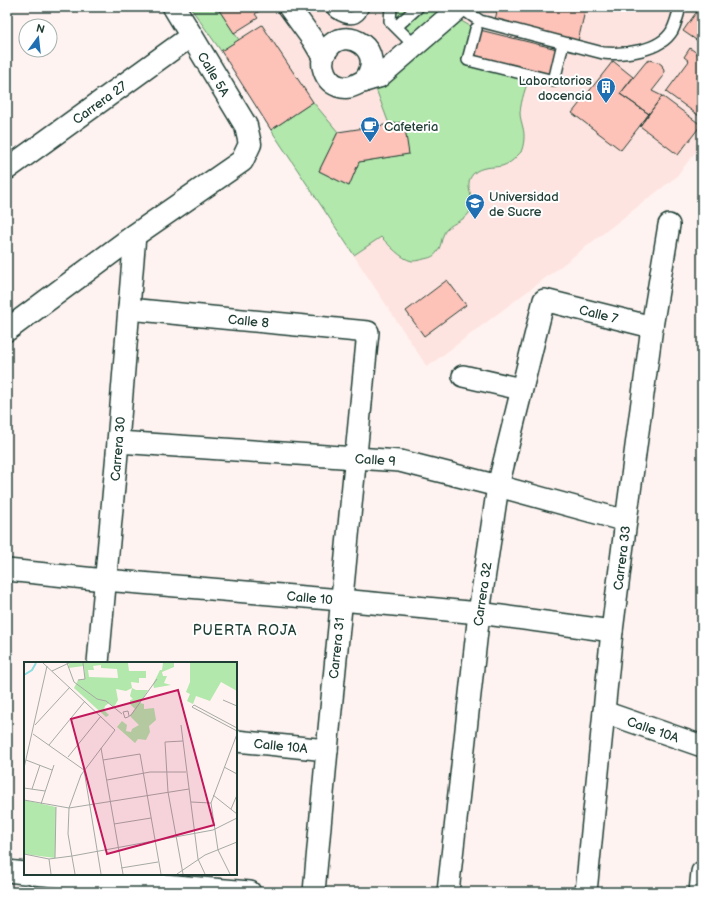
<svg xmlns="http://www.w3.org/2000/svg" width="709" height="899" viewBox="0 0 709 899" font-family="'Balsamiq Sans',sans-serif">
<rect width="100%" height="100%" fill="#fff3f1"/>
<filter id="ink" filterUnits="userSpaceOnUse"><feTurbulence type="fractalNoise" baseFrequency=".025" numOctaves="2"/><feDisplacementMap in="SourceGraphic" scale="8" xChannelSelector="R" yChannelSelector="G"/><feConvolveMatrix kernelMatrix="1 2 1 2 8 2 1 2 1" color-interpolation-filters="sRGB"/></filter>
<g filter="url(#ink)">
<path fill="#fee4e0" d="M190 7H702V144L676 177 556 270 427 367 271 130 221 51Z"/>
<path fill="#b2e8ab" stroke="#689270" d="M190 7H217L239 40 221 51Z
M391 7H460L451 15 477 30 530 75C526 87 521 100 520 113 520 118 522 123 523 128 525 135 524 145 521 152 520 153 518 155 517 156 513 161 508 164 502 166 492 168 481 166 473 174 463 186 475 196 471 209 467 221 454 221 446 230 441 236 442 246 437 252 434 257 429 258 424 259 421 260 417 261 412 261 401 259 389 245 381 237L354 255 271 130 313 102 338 132 319 171 349 186 359 162 408 154 403 122 389 124 376 89 371 80 415 46 390 21Z"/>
<path fill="#fdc2b8" stroke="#1f3d34" d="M217 7H265L255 14 258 18 234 33Z
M331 7H363L356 16Z
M498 7H586L578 41 495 20Z
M700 7H702V44L683 31Z
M262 25 313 102 271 130 221 51Z
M476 29 561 50 554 81 468 60Z
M690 48 702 57V118L666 92 689 61 684 57Z
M650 60 658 62 662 65 664 71 663 77 652 91 662 96 649 114 620 94 646 62Z
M613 61 633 77 620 94 649 114 621 150 572 113Z
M662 96 701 125 678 155 640 126Z
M404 122 409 154 359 162 349 186 319 171 338 132Z
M447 280 466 305 424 336 406 311Z"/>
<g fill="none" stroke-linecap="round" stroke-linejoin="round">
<g stroke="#1f3d34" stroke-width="14">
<path id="lane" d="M331 7C337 15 352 23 360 13 360 12 363 8 363 7
M391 7 390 21 415 46
M460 7 480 21 603 53C625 55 660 51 672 31 676 23 678 15 680 7
M396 27 418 7
M476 29 468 60 554 81 563 43"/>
</g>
<g stroke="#1f3d34" stroke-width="24">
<g id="street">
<path d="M289 7 313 40 323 57"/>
<path d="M363 82C390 51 344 22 327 50 323 55 322 61 323 67 325 76 330 83 338 86 350 90 354 85 364 81 369 80 374 78 379 77L460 7"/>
<path id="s1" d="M7 169 191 36"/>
<path id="s2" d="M129 309 368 332 327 750 314 892"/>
<path d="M463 376 521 389"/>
<path id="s3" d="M118 442 400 461 498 486 626 521"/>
<path id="s4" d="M7 570 105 580 341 600 479 613 612 631"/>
<path id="s5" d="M98 663 118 442 135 235"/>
<path id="s6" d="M604 712 702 746"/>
<path id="s7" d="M236 741 327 750"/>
<path d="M7 871 25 873"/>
<path d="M34 874 76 878 250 892"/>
<path id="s8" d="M448 892 479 613 498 486 544 300 652 327"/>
<path id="s9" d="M586 892 612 631 626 521 652 327 669 225"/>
<path d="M700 892 702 872"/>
</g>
</g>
<g stroke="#1f3d34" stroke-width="25">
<path id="secondary" d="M7 330 135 235 242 161 250 144 246 126 174 7"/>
</g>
<use href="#lane" stroke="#fff" stroke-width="11"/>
<use href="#street" stroke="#fff" stroke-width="21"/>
<use href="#secondary" stroke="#fff" stroke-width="22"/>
</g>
</g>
<defs>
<g id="building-pin" transform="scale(1)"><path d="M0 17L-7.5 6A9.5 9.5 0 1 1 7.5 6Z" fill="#1f6fb2" stroke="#fff"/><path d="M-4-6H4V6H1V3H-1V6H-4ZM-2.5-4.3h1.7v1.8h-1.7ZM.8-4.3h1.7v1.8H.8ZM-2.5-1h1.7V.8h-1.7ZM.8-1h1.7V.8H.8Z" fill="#fff"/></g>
<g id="cafe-pin" transform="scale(1)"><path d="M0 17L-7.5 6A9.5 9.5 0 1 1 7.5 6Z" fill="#1f6fb2" stroke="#fff"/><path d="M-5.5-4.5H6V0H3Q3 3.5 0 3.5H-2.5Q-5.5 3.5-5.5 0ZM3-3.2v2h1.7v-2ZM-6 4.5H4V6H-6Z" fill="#fff"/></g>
<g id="university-pin" transform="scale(1)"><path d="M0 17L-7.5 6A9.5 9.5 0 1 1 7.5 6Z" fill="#1f6fb2" stroke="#fff"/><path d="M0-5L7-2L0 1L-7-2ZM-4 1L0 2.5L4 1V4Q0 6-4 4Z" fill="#fff"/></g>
</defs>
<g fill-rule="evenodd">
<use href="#building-pin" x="606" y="87"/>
<use href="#cafe-pin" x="370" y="126"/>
<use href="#university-pin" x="475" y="203"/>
</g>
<g text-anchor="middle" stroke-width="4" stroke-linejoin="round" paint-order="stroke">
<g font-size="13" fill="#1f3d34" stroke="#fff">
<text transform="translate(214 74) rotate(59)" y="5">Calle 5A</text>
<text dy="5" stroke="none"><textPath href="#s1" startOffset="114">Carrera 27</textPath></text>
<text dy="5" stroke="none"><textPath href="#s8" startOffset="657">Calle 7</textPath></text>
<text dy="5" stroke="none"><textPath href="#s2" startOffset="120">Calle 8</textPath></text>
<text dy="5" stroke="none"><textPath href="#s5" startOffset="215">Carrera 30</textPath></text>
<text dy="5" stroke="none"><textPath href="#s3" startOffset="258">Calle 9</textPath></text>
<text dy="5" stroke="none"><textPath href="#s9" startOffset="336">Carrera 33</textPath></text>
<text dy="5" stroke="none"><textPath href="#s8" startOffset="300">Carrera 32</textPath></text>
<text dy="5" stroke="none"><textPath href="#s4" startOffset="304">Calle 10</textPath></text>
<text transform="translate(336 648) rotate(-84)" y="5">Carrera 31</text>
<text dy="5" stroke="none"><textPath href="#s6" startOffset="52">Calle 10A</textPath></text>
<text dy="5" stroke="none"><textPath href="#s7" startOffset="45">Calle 10A</textPath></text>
</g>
<g font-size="13" fill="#1f3d34" stroke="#fff" text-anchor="start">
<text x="592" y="85" text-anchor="end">Laboratorios<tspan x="592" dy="15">docencia</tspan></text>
<text x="384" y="131">Cafeteria</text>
<text x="489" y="201">Universidad<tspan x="489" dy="15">de Sucre</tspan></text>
</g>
<g font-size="14" letter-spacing="1" fill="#1f3d34" stroke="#fff">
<text x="245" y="635">PUERTA ROJA</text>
</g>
</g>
<g transform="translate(24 662)">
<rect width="213" height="213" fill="#fff3f1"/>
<path d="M45 1H104L105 9H122V16H115V21L107 20 108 26 112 28H124L116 41 120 42V47L130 46 132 58 125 64 126 70 122 78 114 77 111 81 93 65 98 59 103 63 102 69 107 70 108 67 115 63 106 54 111 47 106 42V38L109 37 106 34 108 26 102 29 92 27 94 38 90 45 85 41 81 44 80 48 85 53 82 55 50 26 54 18 61 17 60 4 44 6ZM77 3V6L93 7 94 16 65 15 64 8H70L69 4ZM139 1H150V5L138 10 139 14H143L140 21 147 23 130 26 129 22 136 8H138ZM166 1H213V29L197 20 186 39 172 34 169 42 163 39 166 32 162 30 166 20ZM0 138 32 145 31 196 0 192Z" fill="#b2e8ab" fill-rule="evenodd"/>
<path fill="none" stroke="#8bdce3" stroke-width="2" d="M0 13 8 8 12 1"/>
<path fill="none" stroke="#a5aaa5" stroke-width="1" d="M19 1 91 68 57 113 45 146 44 172 51 212M43 1 50 20 73 37 82 39 98 52M28 9 45 1M54 18 61 17 59 1M199 38 213 44M105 54 104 49 99 50 101 56 104 55 107 53 133 17M11 63 46 25M157 63 174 197 181 212M213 66 170 43 168 45 213 69M9 72 60 108M159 79 141 80 144 130 159 212M25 83 61 39M77 86 99 212M44 95 77 54M2 98 28 108M79 98 116 92 137 212M200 105 213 112M0 106 23 4M60 108 77 212M83 118 126 110H162M0 126 21 129M8 127 16 103M189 133 213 152M0 138 45 146 165 127M167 140 187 141M17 142 30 103M207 147 213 133M90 162 127 156M0 192 25 197 48 194 189 168 213 156M31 196 32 145M25 197 27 212M97 206 134 200M153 212 181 193 213 180M206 212 194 188 187 141 213 72"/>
<path fill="#c2185b" fill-opacity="0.15" stroke="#c2185b" stroke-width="2" d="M154 28 190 163 83 192 47 57Z"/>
<rect width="213" height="213" fill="none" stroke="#1f3d34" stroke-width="2"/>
</g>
<rect width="709" height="899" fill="none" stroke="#fff" stroke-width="24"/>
<rect x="12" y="12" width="685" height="875" fill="none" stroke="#1f3d34" stroke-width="1.5" filter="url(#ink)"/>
<g transform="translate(38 38) rotate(15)"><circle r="19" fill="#ffffff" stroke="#a5b1ae"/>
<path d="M0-3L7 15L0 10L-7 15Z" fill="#1f6fb2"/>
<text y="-6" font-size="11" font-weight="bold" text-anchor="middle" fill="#1f3d34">N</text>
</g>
</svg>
